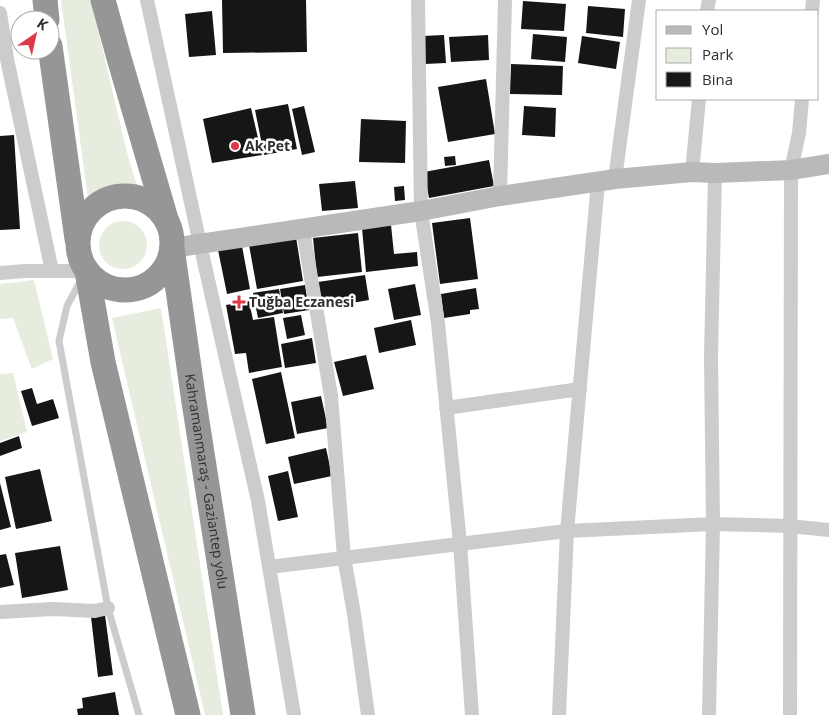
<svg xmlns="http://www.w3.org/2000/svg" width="829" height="715" viewBox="0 0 829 715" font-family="'Open Sans',sans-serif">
<rect width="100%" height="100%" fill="#fff"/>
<path fill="#e6ecde" d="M61 0H91L127 153 137 186 88 198Z
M99 245a24 24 0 1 1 48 0a24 24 0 1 1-48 0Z
M34 280 53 359 32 369 13 318 0 319V284Z
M161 308 223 715H205L112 318Z
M13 373 27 432 0 441V374Z"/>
<path fill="#161616" d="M222 0H306L307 52 223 53Z
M523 1 566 4 564 31 521 29Z
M588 6 625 9 623 37 586 33Z
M212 11 216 55 189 57 185 14Z
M533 34 567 37 565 62 531 59Z
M444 35 446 63 425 64 423 36Z
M488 35 489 60 451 62 449 37Z
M582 36 620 42 616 69 578 63Z
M511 64 563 66 562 95 510 94Z
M486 79 495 134 448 142 438 87Z
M288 104 297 149 264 155 255 110Z
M304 106 315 152 302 155 292 109Z
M524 106 556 108 555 137 522 135Z
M251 108 262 155 212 163 203 119Z
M361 119 406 121 405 163 359 162Z
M14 135 20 229 0 230V136Z
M455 156 456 165 445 166 444 157Z
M489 160 494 186 429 198 424 172Z
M355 181 358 208 322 211 319 184Z
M404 186 405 200 395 201 394 187Z
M470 218 478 279 440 284 432 223Z
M391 225 394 254 417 252 418 266 366 272 362 228Z
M358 233 362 272 317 277 313 238Z
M296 237 303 281 257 289 249 245Z
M242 246 250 289 227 294 218 250Z
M365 275 369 300 323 308 318 282Z
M415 284 421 315 394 320 388 289Z
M305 285 309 310 284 314 280 289Z
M476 288 479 309 470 310V314L444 318 441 294Z
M279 289 283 313 258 318 253 293Z
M249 301 253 320 274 317 282 367 249 373 246 353 235 354 226 305Z
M301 315 305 335 287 339 283 318Z
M411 320 416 345 379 353 374 328Z
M312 338 316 363 285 368 281 344Z
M366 355 374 389 343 396 334 362Z
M281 372 295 438 266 444 252 379Z
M32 388 37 404 53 399 59 418 32 426 21 391Z
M321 396 328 428 297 434 291 402Z
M19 436 22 448 0 456V443Z
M326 448 332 476 294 484 288 457Z
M40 469 52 521 16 529 5 477Z
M288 471 298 517 278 521 268 476Z
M0 483 11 527 0 530Z
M60 546 68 590 22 598 15 553Z
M6 554 14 585 0 588V555Z
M105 615 113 675 98 677 91 617Z
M115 692 119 715H78L77 709 83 708 82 698Z"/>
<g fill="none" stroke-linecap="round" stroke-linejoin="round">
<path stroke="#ccc" stroke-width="7" d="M81 280 67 306 59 341 108 608 139 715"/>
<path stroke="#ccc" stroke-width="14" d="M147 0 200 244 258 501 294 715
M418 0 421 211 438 323 460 543 472 715
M707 11 709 0
M812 11 813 0
M0 13 7 59 52 271
M692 172 699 99
M615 179 639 0
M500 196 505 0
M303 230 331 396 344 557 354 614 368 715
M0 273 25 271H87
M446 408 580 389
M269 567 567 531 713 524 789 526 829 530
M0 612 53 609 95 611 108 608
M559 715 567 531 598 182
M709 715 713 524 711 357 715 173
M790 715 791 170 799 133 802 99"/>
<path stroke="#b9b9b9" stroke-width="20" d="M172 248 421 211 500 196 615 179 692 172 715 173 791 170 829 164"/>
<g stroke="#969696" stroke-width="25">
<path d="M45 0 47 20"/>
<path d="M103 0 119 58 166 219"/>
<path d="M50 46 77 239"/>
<circle cx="125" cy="243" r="47"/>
<path id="s1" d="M172 248 194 402 243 715"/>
<path d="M87 271 103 362 188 715"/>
</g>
</g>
<g fill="#df3949" stroke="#fff" stroke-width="2">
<circle cx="235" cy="146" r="5"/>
<path d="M236.5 294.5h5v5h5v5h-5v5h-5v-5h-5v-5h5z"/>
</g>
<g text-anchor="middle" stroke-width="5" stroke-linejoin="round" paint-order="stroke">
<g font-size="14" font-weight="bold" fill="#2f2f2f" stroke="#fff" text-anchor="start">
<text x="245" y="151">Ak Pet</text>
<text x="249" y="307">Tuğba Eczanesi</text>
</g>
<g font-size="14" fill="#2f2f2f" stroke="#fff">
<text dy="5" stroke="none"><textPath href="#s1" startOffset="236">Kahramanmaraş - Gaziantep yolu</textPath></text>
</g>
</g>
<rect x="656" y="10" width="162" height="90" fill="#ffffff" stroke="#acacac"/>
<rect x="666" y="26" width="25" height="8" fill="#b9b9b9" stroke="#acacac"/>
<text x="702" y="35" font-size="15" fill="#2f2f2f">Yol</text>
<rect x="666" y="48" width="25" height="15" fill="#e6ecde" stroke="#acacac"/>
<text x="702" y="60" font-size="15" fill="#2f2f2f">Park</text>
<rect x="666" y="72" width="25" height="15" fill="#161616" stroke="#acacac"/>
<text x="702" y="85" font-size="15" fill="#2f2f2f">Bina</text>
<g transform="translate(35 35) rotate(34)"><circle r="24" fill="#ffffff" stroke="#acacac"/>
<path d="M0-4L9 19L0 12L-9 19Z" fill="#df3949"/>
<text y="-8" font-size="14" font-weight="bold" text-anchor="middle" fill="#2f2f2f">K</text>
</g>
</svg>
